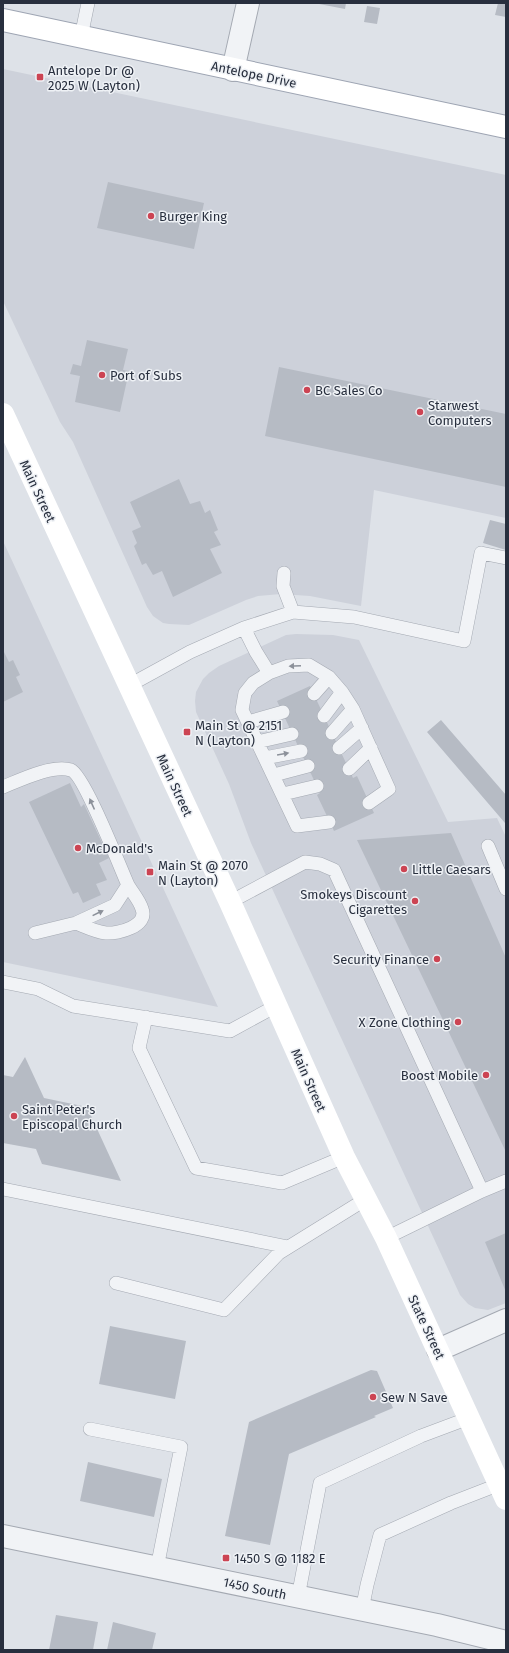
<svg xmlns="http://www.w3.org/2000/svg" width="509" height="1653" viewBox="0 0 509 1653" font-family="'Fira Sans',sans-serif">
<rect width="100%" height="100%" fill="#dee2e8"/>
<path fill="#cdd1da" d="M3 69 506 175V518L374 490 361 606 310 596 281 594 258 596 246 600 189 625 169 624 163 623 153 616 147 607 73 442 60 422 3 301Z
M3 541 218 1007 3 962Z
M296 634 333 635 359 640 448 822 497 818 506 837V1303L488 1310 475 1308 468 1304 460 1295 251 843 229 784 196 712 195 701 196 692 203 679 209 673 219 666 286 635Z"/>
<path fill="#b6bbc4" d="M314 3H346L345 9Z
M498 3H506V17L495 15Z
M367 6 380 8 377 24 364 22Z
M108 182 204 203 194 249 97 228Z
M87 340 128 349 123 370 129 371 120 412 75 402 80 376 70 374 73 364 81 366Z
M279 367 506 414V487L265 436Z
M179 479 190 504 200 501 205 513 210 510 218 530 214 532 221 545 210 549 222 573 173 597 162 571 153 575 146 563 142 565 134 546 137 543 132 531 141 527 130 502Z
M490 520 506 524V550L483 543Z
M3 650 9 662 13 660 20 675 16 677 23 692 3 702Z
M310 686 353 778 357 776 374 813 334 831 317 795 320 793 277 701Z
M441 720 506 795V822L505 823 427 732Z
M70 783 81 807 84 804 109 858 99 863 107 880 96 884 101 895 83 903 78 892 73 894 29 802Z
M451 833 506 958V1152L357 840Z
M25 1057 44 1098 87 1107 121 1181 42 1164 36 1149 3 1143V1075L13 1077Z
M506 1233V1292L485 1242Z
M110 1326 186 1341 175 1399 99 1384Z
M371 1370 377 1371 393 1408 374 1416 376 1417 289 1454 270 1545 225 1536 249 1422Z
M88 1462 162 1479 154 1517 80 1501Z
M56 1615 98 1622 93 1650H49Z
M113 1622 156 1633 152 1650H107Z"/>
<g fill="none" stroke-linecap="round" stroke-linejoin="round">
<g stroke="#a4a9b2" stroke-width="14">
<path id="service" d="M81 37 88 3
M284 573 283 586 293 612
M244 628 256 652 269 673
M128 686 190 652 244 628 293 612 354 617 464 641 481 553 506 558
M314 694 329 677
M324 716 342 692
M248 722 283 712
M332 733 353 709
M257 742 292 734
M339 748 362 728
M265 758 301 751
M349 769 371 748
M274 775 308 766
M3 787C20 780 53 764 71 770 84 775 120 867 128 885L115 905 76 923 35 933
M283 794 317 786
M329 822 297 826 242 710 245 693 253 683 269 673 288 666 309 665 329 677 342 692 353 709 389 789 369 803
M488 846 506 889
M230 902 305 862 320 864 334 870 482 1191
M76 923C86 927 96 932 106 933 118 934 149 926 142 909 140 901 132 892 128 885
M3 982 38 989 73 1006 230 1031 276 1006
M146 1017 139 1048 196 1168 282 1183 344 1157
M3 1189 288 1247
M386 1238 482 1191 506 1181
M116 1283 224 1310 279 1253 366 1199
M90 1429 181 1447 157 1568
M298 1597 320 1483 421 1436 469 1418
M362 1610 367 1585 380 1535 451 1503 500 1484"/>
</g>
<g stroke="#a4a9b2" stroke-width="24">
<path id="minor" d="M233 70 248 3
M438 1350 506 1320"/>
</g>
<g stroke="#a4a9b2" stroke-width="24">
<path id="tertiary" d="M3 1536 437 1625 506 1642"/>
</g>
<g stroke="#9ea5b3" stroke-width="24">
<path id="primary" d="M3 20 506 127"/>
</g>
<use href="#service" stroke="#f1f3f6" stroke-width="13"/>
<use href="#minor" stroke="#f1f3f6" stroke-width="22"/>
<use href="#tertiary" stroke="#f1f3f6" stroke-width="22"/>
<path stroke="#fff" stroke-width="22" d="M3 414 230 902 344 1157 386 1238 506 1499"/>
<use href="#primary" stroke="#fff" stroke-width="22"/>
</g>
<defs><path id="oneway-solid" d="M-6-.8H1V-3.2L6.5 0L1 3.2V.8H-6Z"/></defs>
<g fill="#8c919a">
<use href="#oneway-solid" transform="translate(295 666) rotate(178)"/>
<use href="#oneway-solid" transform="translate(283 754) rotate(-10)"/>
<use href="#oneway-solid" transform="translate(92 804) rotate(-114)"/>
<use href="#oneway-solid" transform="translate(98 913) rotate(-26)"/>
</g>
<g fill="#cc4453" stroke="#eef1f5" stroke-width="1.5">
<rect x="36" y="73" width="8" height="8" rx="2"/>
<circle cx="151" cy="216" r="4"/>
<circle cx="102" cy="375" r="4"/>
<circle cx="307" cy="390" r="4"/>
<circle cx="420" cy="412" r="4"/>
<rect x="183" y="728" width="8" height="8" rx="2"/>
<circle cx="78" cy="848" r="4"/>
<circle cx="404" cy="869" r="4"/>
<rect x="146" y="868" width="8" height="8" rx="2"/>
<circle cx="415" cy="901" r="4"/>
<circle cx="437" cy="959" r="4"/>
<circle cx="458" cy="1022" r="4"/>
<circle cx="486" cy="1075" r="4"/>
<circle cx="14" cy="1116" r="4"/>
<circle cx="373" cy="1397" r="4"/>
<rect x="222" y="1554" width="8" height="8" rx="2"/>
</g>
<g text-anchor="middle" stroke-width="3" stroke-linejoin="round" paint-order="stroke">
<g font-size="13" fill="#282f3e" stroke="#eef1f5" text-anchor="start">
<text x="48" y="75">Antelope Dr @<tspan x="48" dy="15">2025 W (Layton)</tspan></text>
<text x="159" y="221">Burger King</text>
<text x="110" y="380">Port of Subs</text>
<text x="315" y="395">BC Sales Co</text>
<text x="428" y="410">Starwest<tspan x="428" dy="15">Computers</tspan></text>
<text x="195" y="730">Main St @ 2151<tspan x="195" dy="15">N (Layton)</tspan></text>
<text x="86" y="853">McDonald's</text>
<text x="158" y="870">Main St @ 2070<tspan x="158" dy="15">N (Layton)</tspan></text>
<text x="412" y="874">Little Caesars</text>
<text x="407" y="899" text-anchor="end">Smokeys Discount<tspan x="407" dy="15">Cigarettes</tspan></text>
<text x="429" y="964" text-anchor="end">Security Finance</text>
<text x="450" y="1027" text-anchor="end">X Zone Clothing</text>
<text x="478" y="1080" text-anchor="end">Boost Mobile</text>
<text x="22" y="1114">Saint Peter's<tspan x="22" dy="15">Episcopal Church</tspan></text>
<text x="381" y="1402">Sew N Save</text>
<text x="234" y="1563">1450 S @ 1182 E</text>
</g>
<g font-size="13" fill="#282f3e" stroke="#eef1f5">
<text transform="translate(254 74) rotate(12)" y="5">Antelope Drive</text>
<text transform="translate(38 491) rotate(65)" y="5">Main Street</text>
<text transform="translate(175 785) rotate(65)" y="5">Main Street</text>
<text transform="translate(309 1080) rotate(66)" y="5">Main Street</text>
<text transform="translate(427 1327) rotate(65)" y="5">State Street</text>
<text transform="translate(255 1588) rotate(12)" y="5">1450 South</text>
</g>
</g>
<rect width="509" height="1653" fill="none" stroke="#282f3e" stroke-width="8"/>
</svg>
